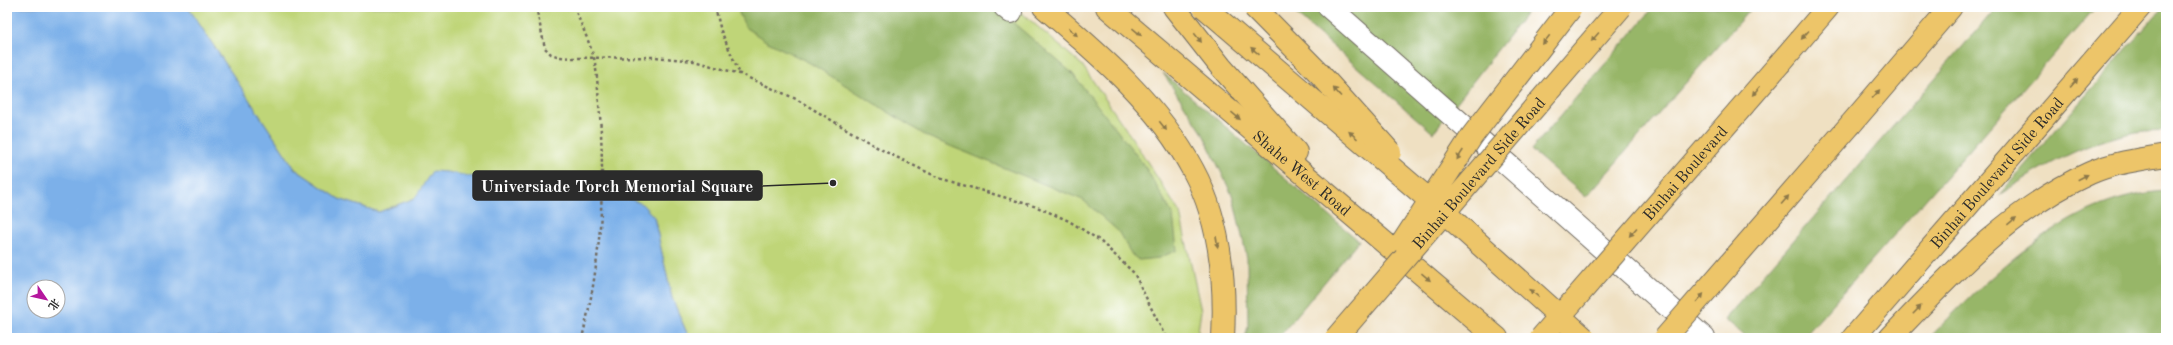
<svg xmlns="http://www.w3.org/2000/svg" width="2173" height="345" viewBox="0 0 2173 345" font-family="'Old Standard TT','Noto Serif SC',serif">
<rect width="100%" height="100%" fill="#fff"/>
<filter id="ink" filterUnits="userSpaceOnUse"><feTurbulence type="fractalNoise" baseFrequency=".025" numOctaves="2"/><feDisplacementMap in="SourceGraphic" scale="8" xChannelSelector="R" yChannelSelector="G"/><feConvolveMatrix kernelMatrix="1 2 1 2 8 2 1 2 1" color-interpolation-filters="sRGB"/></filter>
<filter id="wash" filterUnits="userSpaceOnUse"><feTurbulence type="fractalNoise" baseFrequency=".012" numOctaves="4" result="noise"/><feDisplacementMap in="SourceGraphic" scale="16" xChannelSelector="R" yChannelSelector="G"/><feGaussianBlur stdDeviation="0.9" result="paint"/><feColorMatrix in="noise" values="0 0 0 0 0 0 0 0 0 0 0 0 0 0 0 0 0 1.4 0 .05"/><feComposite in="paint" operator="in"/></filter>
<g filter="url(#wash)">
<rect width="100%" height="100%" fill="#efe0c2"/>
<path fill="#bfd578" stroke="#758052" d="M188 7H1015L1082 65 1132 138 1180 213 1201 311 1197 338H689L672 298 654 217 623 196 561 193 415 198 379 212 339 199 295 169Z"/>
<path fill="#97b668" stroke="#61704a" d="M739 7H995L1072 73 1144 165 1173 215 1177 250 1159 258 1139 260 1132 255 1118 231 1083 200 928 137 810 63 766 41 746 28 739 13Z
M1288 7H1531L1433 133Z
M1654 7H1752L1586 197 1531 150Z
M1997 7H2096L1803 338H1747L1725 319Z
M2163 7H2166V130C2155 131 2143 130 2132 133 2083 143 2040 168 1999 195Z
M1163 73 1359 241 1278 338H1245L1248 326 1247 258 1233 197 1202 132Z
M2166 191V338H1929C1994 272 2068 197 2166 191Z"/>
<path fill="#7cb0e9" stroke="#546e8a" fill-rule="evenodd" d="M7 7H188L295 169 339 199 379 212 415 198 432 171 447 172 561 193 623 196 642 204 654 217 672 298 689 338H7ZM34 287H58V311H34Z"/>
</g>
<g filter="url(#ink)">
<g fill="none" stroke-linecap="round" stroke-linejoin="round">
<g stroke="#706a60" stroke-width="24">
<path id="minor" d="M1005 7 1011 12
M1329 7 1704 338"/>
</g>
<g stroke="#706a60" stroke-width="24">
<g id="major">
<path d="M1044 7C1099 54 1158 104 1193 170 1220 220 1226 281 1223 338"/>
<path id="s1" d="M1107 7 1497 338"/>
<path d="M1174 7 1221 67 1296 152"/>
<path id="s2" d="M1853 338 2140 7"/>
<path d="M1890 338C1949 276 2010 209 2090 173 2113 163 2141 159 2166 155"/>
</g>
</g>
<g stroke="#706a60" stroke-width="24">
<path id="highway" d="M1781 62 1828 7
M1851 124 1951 7"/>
</g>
<path stroke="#706a60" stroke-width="2.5" stroke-dasharray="3 3" stroke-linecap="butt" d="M536 7 545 48 551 54 560 57 573 58 655 57 694 61 740 74 796 99 880 149 939 178 1037 207 1069 221 1099 240 1134 273 1166 338
M574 7C581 24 589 41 594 58 598 76 598 97 600 115 605 191 601 264 582 338
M715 7 721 31 740 74"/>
<use href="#minor" stroke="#fff" stroke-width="22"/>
<use href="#major" stroke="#edc569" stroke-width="22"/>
<use href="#highway" stroke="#edc569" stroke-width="22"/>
<g stroke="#706a60" stroke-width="24" stroke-linecap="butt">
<g id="major-bridge">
<path d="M1204 7 1447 215 1584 338"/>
<path d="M1254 7 1319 73 1390 152"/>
<path d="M1403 242 1472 136 1570 9"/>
<path id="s3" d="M1336 338 1621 7"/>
</g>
</g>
<g stroke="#706a60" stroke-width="24" stroke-linecap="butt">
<g id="highway-bridge">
<path id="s4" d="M1541 338 1781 62"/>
<path d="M1665 338 1851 124"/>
</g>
</g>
<use href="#major-bridge" stroke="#edc569" stroke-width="22"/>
<use href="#highway-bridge" stroke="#edc569" stroke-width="22"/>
</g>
<defs><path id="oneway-solid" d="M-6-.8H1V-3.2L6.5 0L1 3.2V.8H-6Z"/></defs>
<g fill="#8c784a">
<use href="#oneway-solid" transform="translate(1073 32) rotate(41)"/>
<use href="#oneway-solid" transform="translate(1137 32) rotate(40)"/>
<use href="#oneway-solid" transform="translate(1805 35) rotate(131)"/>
<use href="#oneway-solid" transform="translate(1595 37) rotate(131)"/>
<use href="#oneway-solid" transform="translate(1198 38) rotate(52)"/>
<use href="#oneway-solid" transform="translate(1546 40) rotate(128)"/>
<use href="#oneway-solid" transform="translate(1255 51) rotate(-139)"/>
<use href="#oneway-solid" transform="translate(2074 83) rotate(-49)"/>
<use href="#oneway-solid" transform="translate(1756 91) rotate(131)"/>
<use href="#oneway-solid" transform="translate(1337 92) rotate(-132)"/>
<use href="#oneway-solid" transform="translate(1876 94) rotate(-49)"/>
<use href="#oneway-solid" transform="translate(1236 116) rotate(40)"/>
<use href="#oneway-solid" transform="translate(1163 126) rotate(52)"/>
<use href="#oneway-solid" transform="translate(1353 135) rotate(-139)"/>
<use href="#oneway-solid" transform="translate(1460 155) rotate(123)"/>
<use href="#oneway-solid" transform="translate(2083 177) rotate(-27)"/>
<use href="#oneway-solid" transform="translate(1785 200) rotate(-49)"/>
<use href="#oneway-solid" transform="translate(2012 221) rotate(-39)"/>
<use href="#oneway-solid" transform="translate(1633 232) rotate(131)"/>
<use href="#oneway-solid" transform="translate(1217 242) rotate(80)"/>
<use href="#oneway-solid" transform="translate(1426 277) rotate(40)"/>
<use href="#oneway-solid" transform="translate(1534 293) rotate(-138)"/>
<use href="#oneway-solid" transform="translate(1700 298) rotate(-49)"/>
<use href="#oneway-solid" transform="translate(1917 310) rotate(-46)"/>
</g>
</g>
<g text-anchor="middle" stroke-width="3" stroke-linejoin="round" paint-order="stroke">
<g font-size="16" fill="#2b2b2b" stroke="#fff">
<text dy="6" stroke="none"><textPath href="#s1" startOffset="256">Shahe West Road</textPath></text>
<text dy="6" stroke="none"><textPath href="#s3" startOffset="218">Binhai Boulevard Side Road</textPath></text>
<text dy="6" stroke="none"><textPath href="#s4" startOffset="219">Binhai Boulevard</textPath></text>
<text dy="6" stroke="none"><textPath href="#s2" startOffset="219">Binhai Boulevard Side Road</textPath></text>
</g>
</g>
<path fill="none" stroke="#2b2b2b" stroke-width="1.5" d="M833 183L762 186"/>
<circle fill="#2b2b2b" stroke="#fff" stroke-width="1.5" cx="833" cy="183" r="4"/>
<rect fill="#2b2b2b" stroke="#2b2b2b" stroke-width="1.5" x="473" y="171" width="289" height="29" rx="4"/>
<g font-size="17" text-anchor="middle" font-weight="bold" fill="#fff">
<text x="617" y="192">Universiade Torch Memorial Square</text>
</g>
<rect width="2173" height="345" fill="none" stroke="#fff" stroke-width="24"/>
<g transform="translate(46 299) rotate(124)"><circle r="19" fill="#ffffff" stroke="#aaaaaa"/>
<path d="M0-3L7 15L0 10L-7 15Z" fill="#b5179e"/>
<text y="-6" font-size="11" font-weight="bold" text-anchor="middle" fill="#2b2b2b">北</text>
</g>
</svg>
